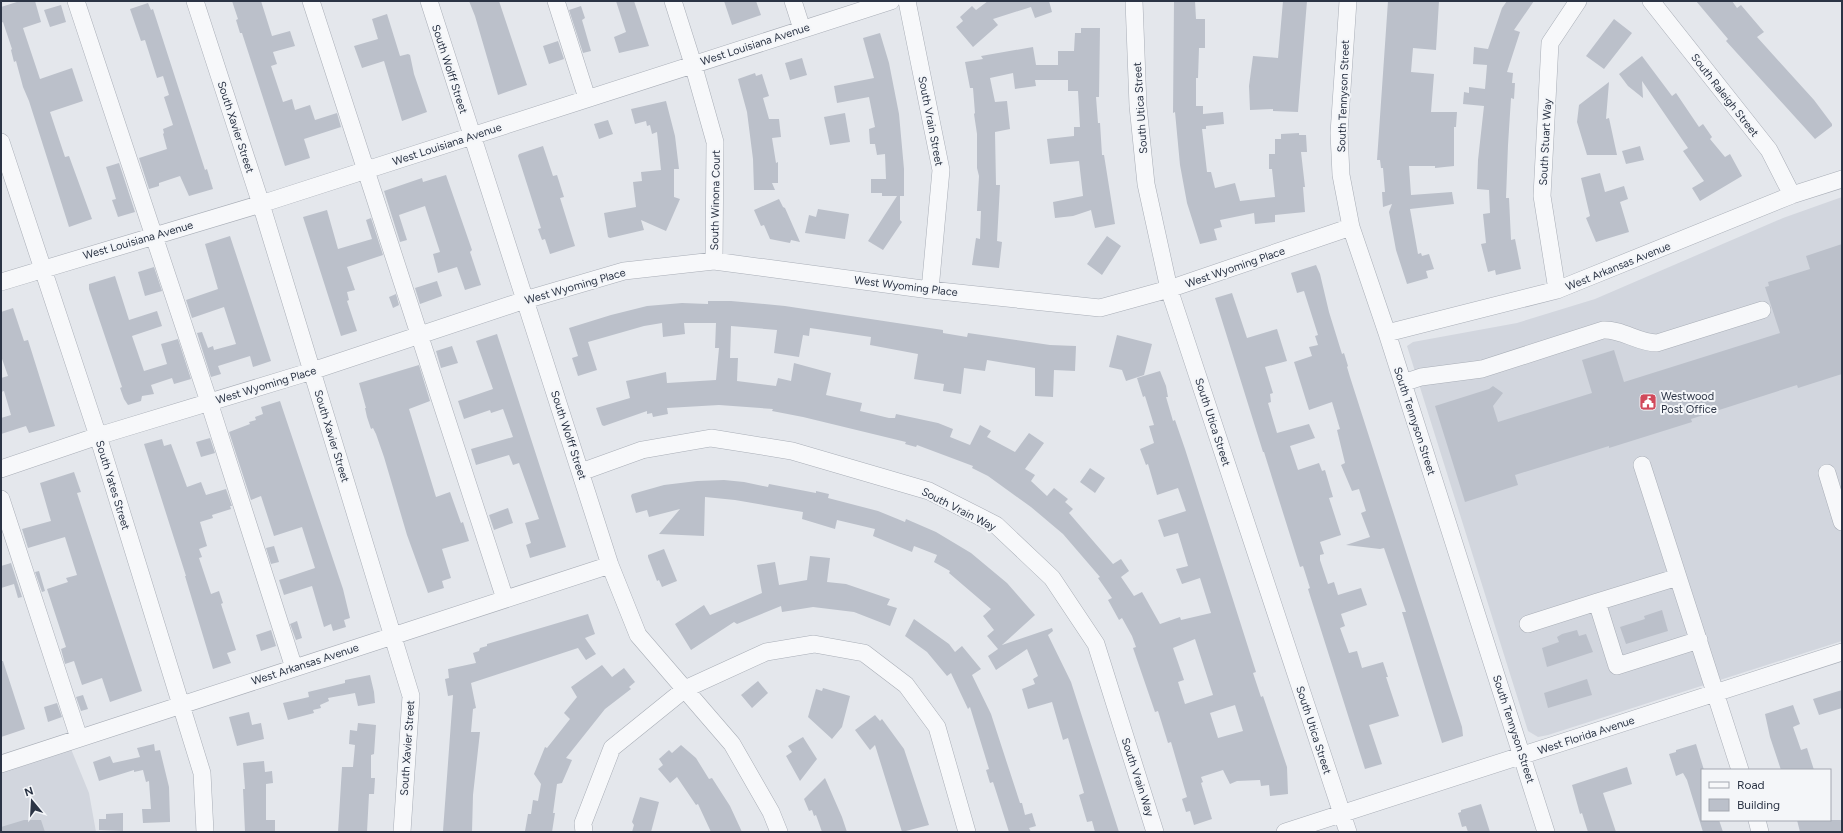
<svg xmlns="http://www.w3.org/2000/svg" width="1843" height="833" viewBox="0 0 1843 833" font-family="Figtree,sans-serif">
<rect width="100%" height="100%" fill="#e4e7ec"/>
<path fill="#d2d6de" d="M1842 197V641L1548 735 1538 737 1528 731 1407 346 1413 342 1517 323 1595 299 1783 218Z
M71 749 89 793 96 832H1V771Z"/>
<path fill="#bbc0ca" fill-rule="evenodd" d="M20 1H35L41 22 23 28 40 79 72 68 83 101 50 112 65 157 69 156 92 219 69 227 29 101 23 87 16 61 14 62 11 50 12 49 3 22 1 23V7Z
M232 1H261L272 36 290 31 295 46 273 52 277 64 271 66 283 102 292 99 295 110 310 105 315 120 337 113 341 127 304 139 310 158 285 166 242 33H240L236 20 238 19Z
M469 1H499L527 85 498 95 475 16Z
M616 1H634L649 46 619 53 614 37 626 32Z
M724 1H756L761 15 732 25Z
M988 1H1049L1052 12 1035 18 1031 7 993 19 998 25 973 47 956 27 963 21 960 17 972 6 976 10Z
M1174 1H1195L1196 19H1205V48H1199L1198 78H1196V106H1203V114L1223 112 1224 124 1206 126V129H1202L1207 172H1211L1215 188 1235 183 1240 201 1275 197 1272 169H1269V154H1275V139H1281V134L1299 133V135H1306L1307 152H1301L1305 187H1303L1305 212 1275 215V222L1255 224 1254 213 1220 220 1222 227 1214 229 1217 240 1200 244 1187 203 1180 165 1175 112 1173 113Z
M1283 1H1307L1298 112 1273 111V109L1250 110 1249 86 1253 56 1278 58Z
M1388 1H1439L1436 50 1413 48 1411 72 1434 74 1431 112H1457L1456 127H1454V166L1435 168V166H1409L1411 195 1452 192 1454 204 1410 209 1418 254 1421 253 1422 256 1429 254 1434 269 1426 271 1428 278 1407 284 1396 250 1389 212 1392 204 1383 207 1382 192H1385L1383 168H1381L1380 160H1377Z
M1507 1H1534L1514 30 1520 32 1507 72 1513 73 1512 83H1515L1514 99 1511 98 1508 145 1506 198H1509L1511 240 1515 239 1521 269 1496 275 1495 270 1488 272 1481 244 1486 243 1483 214 1490 213 1489 190 1477 189 1478 160 1484 106 1463 104 1464 92 1469 93V87L1485 89 1487 65 1473 64 1474 47 1488 49 1502 8Z
M1696 1H1732L1737 8 1741 5 1764 32 1757 37 1814 100 1832 124V126L1815 139 1726 41 1728 39Z
M148 3 151 10 153 9 205 170 207 169 213 189 189 196 180 176 159 183V186L149 189 139 158 167 149 163 134 164 133 163 129 173 125 164 97 169 95 163 76 157 78 145 40 141 41 130 9Z
M61 5 66 22 50 27 44 10Z
M581 6 585 18 582 20 591 51 583 53 569 10Z
M387 14 400 56 408 54 410 55 414 74 427 112 402 121 384 61 362 68 354 46 378 39 372 19Z
M1614 19 1632 33 1604 69 1586 56Z
M1081 28H1100L1099 97H1096L1098 123H1100L1102 155H1104L1115 224 1095 228 1091 210 1073 216 1055 218 1053 202 1083 196 1079 161 1050 164 1047 139 1074 136V127H1080L1078 91H1068V80H1035L1036 86 1015 89 1013 73 990 78 995 102 1007 101 1010 129 995 132 996 185H1000L997 241 1002 242 999 268 972 265 976 238 980 239 981 211H977L979 176 977 168V134L974 114 975 113 973 88H970L965 62 983 59 981 56 1033 47 1036 65H1058V51H1074L1075 33H1081Z
M880 33 889 63 899 114 904 169V196H900V220L902 222 883 250 868 241 897 196H882V193H871V179H886L885 154 877 155 875 144H870L869 129 875 127 869 97 837 103 834 86 874 78 863 38Z
M558 41 564 59 549 64 543 46Z
M1642 56 1672 96 1676 93 1699 127 1703 124 1712 137 1710 139 1725 157 1730 154 1742 176 1700 201 1692 188 1704 181 1683 151 1688 148 1642 81 1643 98 1628 86 1619 74Z
M802 58 807 75 790 80 785 63Z
M755 73 756 76 762 74 769 96 763 98 769 119H779L781 137 772 138 776 163 778 162V183H772L775 190H754L753 159 747 112 738 79Z
M1609 82 1606 119 1609 118 1617 155H1587L1577 122 1579 105Z
M666 101 675 136 679 169H674V197L680 199 666 231 641 220 644 230 610 238 608 237 604 213 636 207 633 182 642 181 641 172 661 170 657 132 652 134 650 125 647 126 646 121 635 124 631 109Z
M845 113 850 142 830 145 824 117Z
M608 120 613 134 599 139 594 124Z
M543 146 553 176 557 175 564 197 560 198 575 246 550 254 545 239 542 240 538 229 541 228 518 156 519 154Z
M1640 146 1644 160 1626 164 1622 151Z
M119 163 135 212 118 217 112 200 116 199 106 167Z
M1600 173 1605 192 1624 186 1628 199 1620 202 1629 232 1596 242 1586 218 1590 216 1581 178Z
M446 175 472 250 470 252 481 285 465 290 457 267 438 273 433 254 440 252 425 206 399 215 407 240 400 242 384 191 422 178 423 182Z
M779 199 783 207 785 208 800 242 791 240 790 243 770 239 764 225 761 226 754 210Z
M818 209 849 214 845 239 805 233 809 215 816 217Z
M327 210 338 249 372 239 366 220 371 218 383 255 347 267 355 290 347 292 349 300 347 301 357 331 341 336 303 217Z
M230 236 271 361 253 367 250 356 218 366 221 374 211 377 197 333 202 332 208 348 213 346 214 350 236 344 224 307 192 318 186 300 218 289 205 244Z
M1107 236 1121 246 1102 275 1087 264Z
M1842 244V374L1798 388 1797 385 1691 419 1692 422 1609 448V446L1515 475 1518 485 1465 502 1435 406 1489 389 1493 386 1503 393 1493 406 1498 422 1592 393 1582 360 1614 350 1624 382 1780 333 1765 287 1769 286 1768 282 1810 269 1806 256Z
M1316 265 1320 274 1329 312 1342 354 1344 353 1348 366 1347 367 1350 377 1462 727 1463 736 1442 743 1402 612H1406L1384 548 1380 549 1346 545 1370 537 1361 513 1366 511 1359 489 1352 491 1341 465 1345 463 1337 430 1340 429 1332 402 1309 410 1294 362 1312 356 1309 347 1318 345 1315 336 1318 335 1304 291 1297 293 1291 273Z
M154 267 162 291 145 296 138 272Z
M115 276 129 320 157 311 162 326 132 336 144 371 167 364 161 344 178 339 191 379 174 384 172 378 151 385 154 394 142 396 141 401 128 405 124 399 120 388 122 387 89 289V284Z
M437 281 442 296 420 304 415 288Z
M1232 293 1247 338 1277 329 1287 361 1265 367 1273 393 1270 394 1271 402 1268 403 1277 433 1309 424 1315 438 1290 446 1298 470 1319 463 1322 471 1325 470 1333 497 1329 498 1341 535 1320 542 1324 554 1320 555V560L1328 584 1334 582 1338 595 1361 588 1367 605 1341 614 1345 626 1340 628 1349 653 1357 651 1362 668 1383 662 1388 677H1386L1399 716 1369 725 1382 764 1365 769 1308 589 1310 588 1303 566 1300 567 1264 452H1263L1215 298Z
M396 294 399 305 393 308 389 297Z
M708 301H731L785 306 943 330V333L967 337 968 333 1050 345 1076 346 1075 371 1054 370 1053 397 1035 396V368L987 360 985 371 964 368 961 394 943 391 944 384 914 379 918 354 870 345 871 337 810 328 809 336 803 335 799 357 774 353 777 330 731 326 730 358H738L737 381 776 386 778 378 791 381 794 363 831 373 826 395 862 403 860 411 889 418H895L896 414 938 423 953 429 950 437 970 445 980 425 991 431 987 437 1015 452 1029 433 1044 443 1025 469 1035 475 1031 481 1047 496 1054 488 1068 499 1065 502 1073 509 1069 513 1113 564 1121 559 1129 571 1121 577 1134 596 1142 592 1160 624 1180 617 1181 620 1211 613 1200 578 1182 584 1176 569 1188 566 1178 533 1164 537 1158 520 1186 511 1178 488 1157 495 1148 464 1146 465 1140 449 1154 443 1149 426 1154 425 1145 396 1143 397 1137 378 1160 371 1166 386 1168 397H1166L1173 421 1175 420 1185 449 1256 672 1253 673 1261 697 1263 696 1287 767 1288 794 1270 796 1269 785 1261 786 1260 780 1237 781 1230 784 1223 770 1201 777 1203 782 1201 783 1212 819 1194 825 1190 811 1186 812 1182 799 1187 797 1171 742 1168 743 1158 711 1155 712 1133 648 1136 647 1132 636 1122 618 1119 620 1108 600 1112 598 1098 578 1100 577 1063 534 1031 507 988 476 972 468 973 466 917 445 916 447 905 444 906 442 803 417 772 411 773 409 719 405 667 408 668 414 653 417 652 413 647 414V411L604 426 602 425 596 408 630 398 626 381 666 372 667 383 716 380 719 348H715L716 323H684L685 334 663 337 662 323 644 326 588 342 597 370 578 376 572 358 578 356 569 328 611 315 647 306 682 303 708 304ZM1195 639 1213 695 1185 704 1178 682 1184 680 1173 648ZM1235 705 1243 731 1218 738 1210 713Z
M13 308 24 341 28 340 55 426 29 433 26 426 1 434V418L11 415 4 391 1 392V378L8 376 1 356V312Z
M497 334 566 547 530 558 526 545 531 543 525 523 539 519 519 463 513 465 509 455 476 465 471 449 513 437 503 409 491 413 490 410 464 419 458 401 493 389 476 341Z
M1117 335 1152 344 1144 375 1126 381 1122 370 1109 367Z
M452 346 458 363 441 368 436 351Z
M419 365 430 401 409 409 436 497 450 492 461 523 463 522 469 541 442 549 451 578 442 581 444 588 428 593 407 535 384 457 376 434 373 428 371 429 367 417 365 408H366L359 383Z
M280 401 343 589 350 618 344 620 346 627 333 631 331 624 324 627 312 586 284 595 279 580 315 568 302 527 274 536 261 496 251 500 229 432 250 424 249 422 256 420 255 417 263 414 261 407Z
M210 438 215 453 201 457 196 442Z
M162 439 164 446 171 444 187 487 201 482 206 495 226 489 232 506H230L231 509 212 515 213 518 200 522 207 546 199 549 202 557 199 558 211 594 219 591 223 603 221 604 236 650 227 653 231 663 213 669 185 576H186L144 444Z
M1090 468 1105 478 1095 493 1080 482Z
M74 472 81 492 77 493 142 691 110 702 102 678 82 685 74 661 65 664 61 649 66 647 47 589 68 582 66 578 77 575 65 537 28 548 22 529 51 521 40 483Z
M724 480 744 482 768 487 769 484 816 493V491L829 494 828 498 878 511 905 522 906 519 936 532 971 553 1007 583 1035 615 1002 645 1052 628 1053 631 1048 635 1071 682 1119 832H1095L1092 821 1087 822 1079 795 1084 793 1068 738 1063 740 1052 702 1028 709 1022 689 1035 684 1033 679 1038 676 1027 649 996 670 988 656 998 649 987 636 994 630 983 616 991 609 949 573 950 571 934 562 937 555 914 546 912 552 873 536 875 529 837 520 835 529 802 519 803 512 735 500 705 497 704 536 659 534 680 509 649 517 647 510 636 513 631 496 632 494 664 485 697 481Z
M508 508 513 523 494 530 489 515Z
M274 546 279 562 271 564 266 548Z
M664 549 677 581 662 587 659 580 657 581 648 557V555Z
M810 556 830 558 827 582 846 584 890 599 887 605 897 608 890 626 854 612 813 607 782 612 781 606 737 624 734 622 691 650 675 624 704 605 710 615 762 593 757 565 775 562 779 585 807 580Z
M11 563 22 597 18 598 14 584 1 588V566Z
M39 571 45 591 42 592 35 572Z
M1662 610 1668 631 1626 644 1620 627 1645 619 1644 616Z
M588 614 595 634 585 638 596 654 586 660 578 648 471 683 476 708 473 709 471 732H480L473 795 472 832 443 831 453 695 448 696 445 679 449 678 448 669 476 663 473 653 479 651 480 648 487 646V644Z
M914 619 949 644 955 652 962 646 981 669 972 675 991 714 1020 803H1022L1025 815 1032 813 1036 826 1029 828 1031 832H1009L995 788 993 782 990 783 986 770 989 769 970 707 968 709 951 673 947 676 927 652 905 636Z
M297 621 302 638 296 640 290 624Z
M271 630 276 646 261 651 256 635Z
M1577 630 1579 636 1586 634 1593 652 1547 667 1542 648 1559 642 1557 637 1562 634Z
M1 661H3L25 729 1 737Z
M602 665 612 677 624 668 635 682 629 687 631 689 605 709 566 758 572 760 562 783 557 784 553 813H555L552 832 525 831 528 814H531L533 800 538 801 541 784 534 774 545 747 547 748 570 719 564 713 577 697 571 687Z
M370 675 374 692 375 703 358 706 355 693 328 698 329 701 320 705 321 708 313 710 314 713 288 720 283 703 309 697 308 692 345 683V680Z
M1587 679 1592 695 1548 708 1544 693Z
M758 681 768 693 752 708 741 695Z
M823 688 850 696 842 727 832 739 808 717 816 689 822 691Z
M1842 690V708L1819 715 1813 699Z
M83 695 88 709 81 711 76 697Z
M57 703 62 717 48 722 44 707Z
M1793 705 1800 724 1793 727 1801 750 1807 748 1814 770H1781L1770 737 1765 714Z
M249 712 252 725 261 723 264 739 237 746 229 717Z
M875 715 880 721 882 719 904 749 929 825 902 832 875 745 870 750 855 730Z
M358 723 376 725 374 754 371 755V778H375L374 794H369L367 832H338L342 767H353L355 745 349 744 350 730 357 731Z
M803 737 817 759 800 781 786 756 792 752 788 746Z
M154 744 155 751 160 750 169 787 170 820V822L143 823 142 809H151L149 781 146 782 143 770 134 772V770L99 781 93 762 110 756 113 763 140 757 137 748Z
M1696 744 1704 770H1702L1701 820H1719L1723 832H1703L1687 780 1683 773 1676 776 1669 754 1676 752V750Z
M681 745 696 758 709 779 712 778 730 806 742 832H711L698 804 696 805 677 777 670 783 658 769 663 765 659 759 669 750 672 753Z
M264 761 265 772 272 771 273 783 266 784V820H275V832H245L243 789H245L243 763Z
M1627 767 1632 784 1603 793 1616 832H1588L1582 813 1580 814 1572 785Z
M825 778 842 817 847 832H822L816 815 814 816 812 810 809 811 804 799Z
M640 797 659 802 651 832H632L634 825 632 822Z
M1481 804 1490 832H1468L1466 826 1462 827 1458 813 1461 812V810Z
M123 813V831L99 830V819H106V814Z
M24 820H41L45 832H1V827Z
M1797 820H1842V832H1800Z"/>
<g fill="none" stroke-linecap="round" stroke-linejoin="round">
<g stroke="#a9aeb7" stroke-width="18">
<path id="minor" d="M76 1 209 402 294 668
M195 1 261 204 411 696 402 832
M311 1 505 599
M429 1 610 565 638 635 732 744 771 812 779 832
M556 1 587 98
M673 1 693 64 715 142 714 261
M793 1 802 29
M907 1 941 170 930 290
M1134 1 1138 106 1146 184 1169 289 1348 832
M1348 1 1339 133 1341 175 1351 227 1387 333 1546 832
M1651 1 1769 150 1792 195
M1 142 98 436 202 773 205 832
M1 282 261 204 891 1
M1557 290 1542 196 1550 43 1578 1
M1387 333 1557 290 1792 195 1842 179
M1403 383 1421 377 1482 369 1603 330C1622 329 1638 343 1657 343L1762 310
M1642 465 1740 770
M1 469 98 436 312 371 525 300 624 271 714 261 930 290 1100 308 1169 289 1351 227
M581 472 642 450 711 438 792 451 929 491 996 525 1052 578 1096 644 1155 832
M1827 473 1842 522
M1 499 79 738
M1597 602 1678 577
M1528 624 1597 602 1617 666 1699 640
M1 764 610 565
M1757 820 1760 832
M584 832 583 823 612 748 685 689 766 652 814 644 864 653 906 685 937 727 967 832
M1285 832 1842 652"/>
</g>
<use href="#minor" stroke="#f7f8fa" stroke-width="17"/>
</g>
<defs>
<g id="civic-square" transform="scale(0.9)"><rect x="-9" y="-9" width="18" height="18" rx="4" fill="#d1495b" stroke="#f4f6f9"/><path d="M-.6-6.5H3V-4.5H.6V-3L4-1V1h2V6H-6V1h2V-1L-.6-3ZM-1.2 2.5V6h2.4V2.5Z" fill="#fff"/></g>
</defs>
<g fill-rule="evenodd">
<use href="#civic-square" x="1648" y="402"/>
</g>
<g text-anchor="middle" stroke-width="4" stroke-linejoin="round" paint-order="stroke">
<g font-size="11" fill="#2b3445" stroke="#f4f6f9">
<text transform="translate(755 44) rotate(-18)" y="4">West Louisiana Avenue</text>
<text transform="translate(450 69) rotate(72)" y="4">South Wolff Street</text>
<text transform="translate(1725 95) rotate(52)" y="4">South Raleigh Street</text>
<text transform="translate(1343 96) rotate(-88)" y="4">South Tennyson Street</text>
<text transform="translate(1140 108) rotate(-94)" y="4">South Utica Street</text>
<text transform="translate(931 121) rotate(79)" y="4">South Vrain Street</text>
<text transform="translate(236 127) rotate(72)" y="4">South Xavier Street</text>
<text transform="translate(1545 142) rotate(-87)" y="4">South Stuart Way</text>
<text transform="translate(447 144) rotate(-18)" y="4">West Louisiana Avenue</text>
<text transform="translate(715 200) rotate(-89)" y="4">South Winona Court</text>
<text transform="translate(138 240) rotate(-16)" y="4">West Louisiana Avenue</text>
<text transform="translate(1618 266) rotate(-22)" y="4">West Arkansas Avenue</text>
<text transform="translate(1235 267) rotate(-19)" y="4">West Wyoming Place</text>
<text transform="translate(575 286) rotate(-16)" y="4">West Wyoming Place</text>
<text transform="translate(906 286) rotate(7)" y="4">West Wyoming Place</text>
<text transform="translate(266 385) rotate(-17)" y="4">West Wyoming Place</text>
<text transform="translate(1415 421) rotate(72)" y="4">South Tennyson Street</text>
<text transform="translate(1213 422) rotate(72)" y="4">South Utica Street</text>
<text transform="translate(569 435) rotate(72)" y="4">South Wolff Street</text>
<text transform="translate(332 436) rotate(73)" y="4">South Xavier Street</text>
<text transform="translate(113 485) rotate(73)" y="4">South Yates Street</text>
<text transform="translate(959 509) rotate(27)" y="4">South Vrain Way</text>
<text transform="translate(305 664) rotate(-18)" y="4">West Arkansas Avenue</text>
<text transform="translate(1514 729) rotate(72)" y="4">South Tennyson Street</text>
<text transform="translate(1314 730) rotate(72)" y="4">South Utica Street</text>
<text transform="translate(1586 735) rotate(-18)" y="4">West Florida Avenue</text>
<text transform="translate(407 748) rotate(-86)" y="4">South Xavier Street</text>
<text transform="translate(1138 777) rotate(72)" y="4">South Vrain Way</text>
</g>
<g font-size="11" fill="#2b3445" stroke="#f4f6f9" text-anchor="start">
<text x="1661" y="400">Westwood<tspan x="1661" dy="13">Post Office</tspan></text>
</g>
</g>
<rect width="1843" height="833" fill="none" stroke="#2b3445" stroke-width="4"/>
<rect x="1701" y="769" width="130" height="52" fill="#f4f6f9" stroke="#a4a8b1"/>
<rect x="1709" y="782" width="20" height="6" fill="#f7f8fa" stroke="#a4a8b1"/>
<text x="1737" y="789" font-size="12" fill="#2b3445">Road</text>
<rect x="1709" y="799" width="20" height="12" fill="#bbc0ca" stroke="#a4a8b1"/>
<text x="1737" y="809" font-size="12" fill="#2b3445">Building</text>
<g transform="translate(32 801) rotate(342)" stroke="#f4f6f9" stroke-width="3" paint-order="stroke">
<path d="M0-3L7 15L0 10L-7 15Z" fill="#2b3445"/>
<text y="-6" font-size="11" font-weight="bold" text-anchor="middle" fill="#2b3445">N</text>
</g>
</svg>
